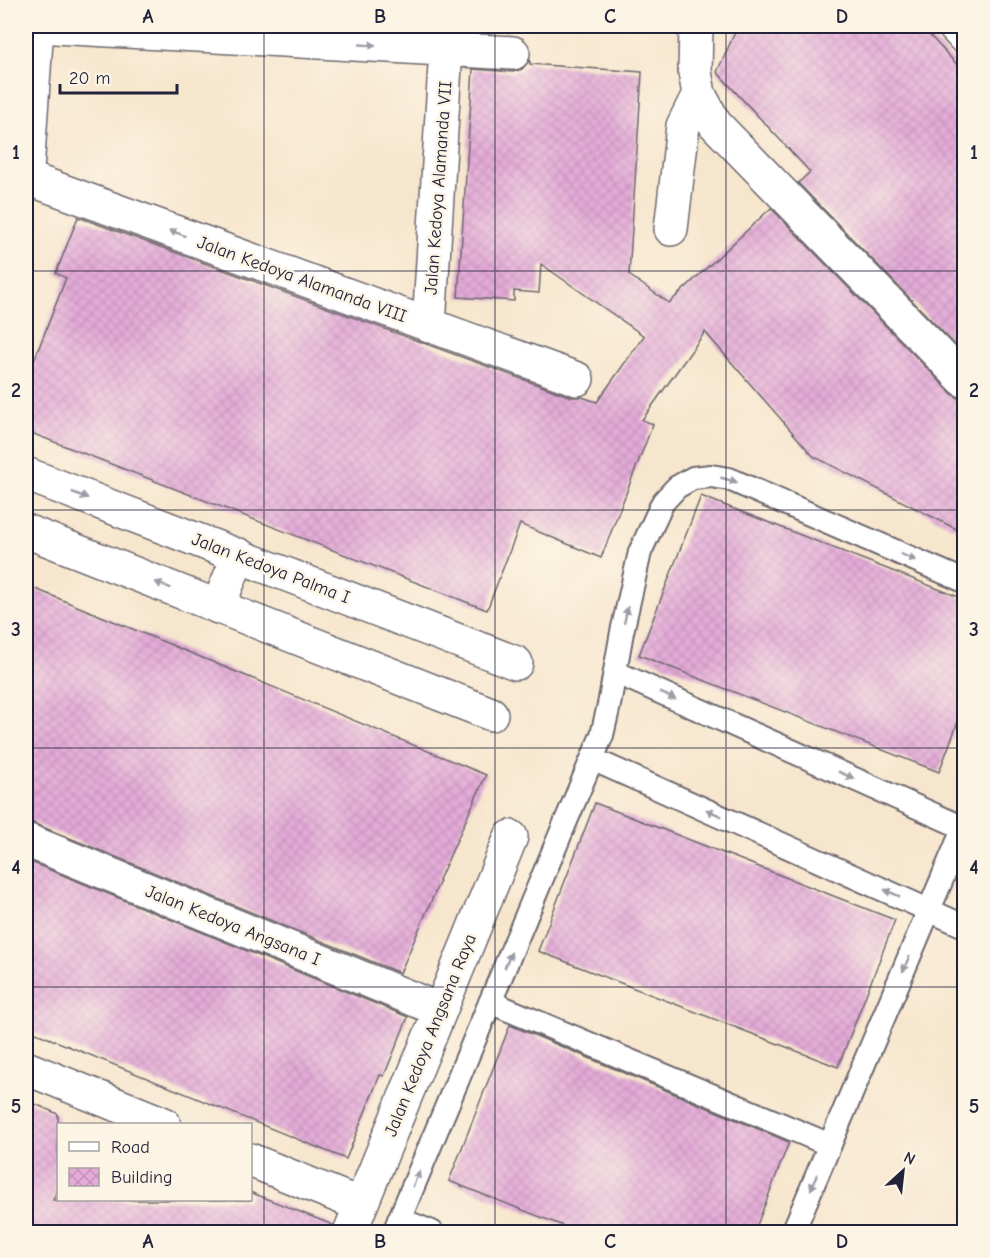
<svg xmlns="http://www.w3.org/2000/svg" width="990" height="1258" viewBox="0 0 990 1258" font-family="'Comic Neue',sans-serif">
<defs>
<pattern id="building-cross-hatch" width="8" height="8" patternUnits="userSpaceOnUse" patternTransform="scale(1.5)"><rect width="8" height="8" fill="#e4abd8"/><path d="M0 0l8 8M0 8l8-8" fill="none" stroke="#c393ba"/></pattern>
</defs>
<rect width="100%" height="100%" fill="#fcf5e5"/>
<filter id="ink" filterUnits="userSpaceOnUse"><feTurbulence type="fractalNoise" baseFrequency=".0167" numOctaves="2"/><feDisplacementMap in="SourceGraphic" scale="12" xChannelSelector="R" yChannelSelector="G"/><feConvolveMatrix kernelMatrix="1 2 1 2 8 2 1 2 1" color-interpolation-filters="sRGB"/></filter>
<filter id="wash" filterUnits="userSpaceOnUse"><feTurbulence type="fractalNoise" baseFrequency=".008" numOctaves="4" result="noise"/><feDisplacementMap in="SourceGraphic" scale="24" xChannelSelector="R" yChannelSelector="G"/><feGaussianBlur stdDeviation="1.35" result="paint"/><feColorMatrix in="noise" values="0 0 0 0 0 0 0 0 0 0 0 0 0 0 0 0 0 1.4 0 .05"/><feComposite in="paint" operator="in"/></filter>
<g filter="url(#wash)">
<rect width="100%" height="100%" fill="#f7e6ce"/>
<g id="blocks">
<path fill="url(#building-cross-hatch)" d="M738 26H921L964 72V354L798 183 810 172 717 72Z
M530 60V64L642 72 629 275 669 303 771 208 951 393 958 398H964V533L813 456 705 332 642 420 653 424 601 558 520 524 487 610 26 431V381L66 278 56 273 78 217 571 397H582L597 402 644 336 541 264 539 293 514 291V301L458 297 473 69 513 72 522 69Z
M701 496 964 599V706L939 772 639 655Z
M26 585 486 775 439 880 440 881 400 973 33 823 26 822Z
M595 803 895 920 838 1067 538 951Z
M26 860 408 1017 384 1076 380 1075 346 1159 26 1029Z
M510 1025 789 1142 754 1233H581L449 1181Z
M26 1100 58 1114V1186L53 1200H250V1192L333 1225 332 1233H26Z"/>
</g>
</g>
<g filter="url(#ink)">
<use href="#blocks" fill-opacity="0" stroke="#6d676e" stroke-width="1.5"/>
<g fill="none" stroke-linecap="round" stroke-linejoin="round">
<g stroke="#6d676e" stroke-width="26">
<path id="service" d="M615 672 964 828
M592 759 964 926
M490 1002 830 1145
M399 1219 432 1232
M394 1232 602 735 609 705 622 632 640 552 663 502 677 487 693 478 711 476 729 479 964 581
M793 1232 964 827"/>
</g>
<g stroke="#6d676e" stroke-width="36">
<path id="minor" d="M37 26 513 53
M696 26 695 72 699 94 715 124 964 380
M954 26 964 37
M27 178 577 379
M26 185 37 26
M671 229 683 126 699 94
M429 326 446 49
M26 474 516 663
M26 531 491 714
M218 607 239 555
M26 840 440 1010
M26 1068 164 1124
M250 1160 361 1205
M350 1232 511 837"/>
</g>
<use href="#service" stroke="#fff" stroke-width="22"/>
<use href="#minor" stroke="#fff" stroke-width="33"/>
</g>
<defs><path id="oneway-solid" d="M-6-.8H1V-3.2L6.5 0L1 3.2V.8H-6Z" transform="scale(1.5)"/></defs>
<g fill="#9c9ca7">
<use href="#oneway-solid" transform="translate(368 45) rotate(3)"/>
<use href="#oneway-solid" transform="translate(177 233) rotate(-160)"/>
<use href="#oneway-solid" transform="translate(729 480) rotate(16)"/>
<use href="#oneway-solid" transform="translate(80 495) rotate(21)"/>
<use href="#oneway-solid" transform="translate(908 557) rotate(23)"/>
<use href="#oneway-solid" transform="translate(163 585) rotate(-158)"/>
<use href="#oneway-solid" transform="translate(626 615) rotate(-77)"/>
<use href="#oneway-solid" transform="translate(668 696) rotate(24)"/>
<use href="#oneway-solid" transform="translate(846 775) rotate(24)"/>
<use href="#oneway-solid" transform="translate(714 813) rotate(-156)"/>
<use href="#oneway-solid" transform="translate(892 893) rotate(-156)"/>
<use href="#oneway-solid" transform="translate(508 960) rotate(-67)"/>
<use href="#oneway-solid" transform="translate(906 964) rotate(113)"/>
<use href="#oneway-solid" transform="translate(416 1179) rotate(-67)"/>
<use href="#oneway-solid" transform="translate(814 1182) rotate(113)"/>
</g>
</g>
<path fill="none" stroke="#22223b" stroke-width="1.5" stroke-opacity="0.55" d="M264 26V1232M495 26V1232M726 26V1232M26 271H964M26 510H964M26 748H964M26 987H964"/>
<g text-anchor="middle" stroke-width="5" stroke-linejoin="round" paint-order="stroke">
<g font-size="18" fill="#22223b" stroke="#fcf5e5">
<text transform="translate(438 188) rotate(-86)" y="6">Jalan Kedoya Alamanda VII</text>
<text transform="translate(302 279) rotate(20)" y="6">Jalan Kedoya Alamanda VIII</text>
<text transform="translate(271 568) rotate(21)" y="6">Jalan Kedoya Palma I</text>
<text transform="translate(233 925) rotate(22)" y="6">Jalan Kedoya Angsana I</text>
<text transform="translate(430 1035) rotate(-68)" y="6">Jalan Kedoya Angsana Raya</text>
</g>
</g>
<rect width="990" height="1258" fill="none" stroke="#fcf5e5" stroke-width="66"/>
<rect x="57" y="1123" width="195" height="78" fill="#fcf5e5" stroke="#a5a1a1" stroke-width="1.5"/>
<rect x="69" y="1142" width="30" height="9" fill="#ffffff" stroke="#a5a1a1" stroke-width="1.5"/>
<text x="111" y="1153" font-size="18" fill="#22223b">Road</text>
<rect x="69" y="1168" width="30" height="18" fill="url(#building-cross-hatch)" stroke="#a5a1a1" stroke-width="1.5"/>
<text x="111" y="1183" font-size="18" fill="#22223b">Building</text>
<g transform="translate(903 1171) rotate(27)" stroke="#fcf5e5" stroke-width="4.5" paint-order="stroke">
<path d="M0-4.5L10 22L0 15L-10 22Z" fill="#22223b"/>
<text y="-9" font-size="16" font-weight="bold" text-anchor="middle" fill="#22223b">N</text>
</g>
<path d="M60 84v9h117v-9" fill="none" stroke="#22223b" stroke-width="3"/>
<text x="69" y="84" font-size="18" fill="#22223b" stroke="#fcf5e5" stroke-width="4.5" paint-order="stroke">20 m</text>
<rect x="33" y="33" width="924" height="1192" fill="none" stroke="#22223b" stroke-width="2"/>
<g font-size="20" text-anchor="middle" font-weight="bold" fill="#22223b">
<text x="148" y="23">A</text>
<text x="380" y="23">B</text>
<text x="610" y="23">C</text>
<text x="842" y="23">D</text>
<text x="16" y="159">1</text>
<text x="974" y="159">1</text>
<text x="16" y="397">2</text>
<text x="974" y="397">2</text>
<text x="16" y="636">3</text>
<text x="974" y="636">3</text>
<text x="16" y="874">4</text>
<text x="974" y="874">4</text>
<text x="16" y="1113">5</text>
<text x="974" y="1113">5</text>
<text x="148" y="1248">A</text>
<text x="380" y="1248">B</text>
<text x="610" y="1248">C</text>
<text x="842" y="1248">D</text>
</g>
</svg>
